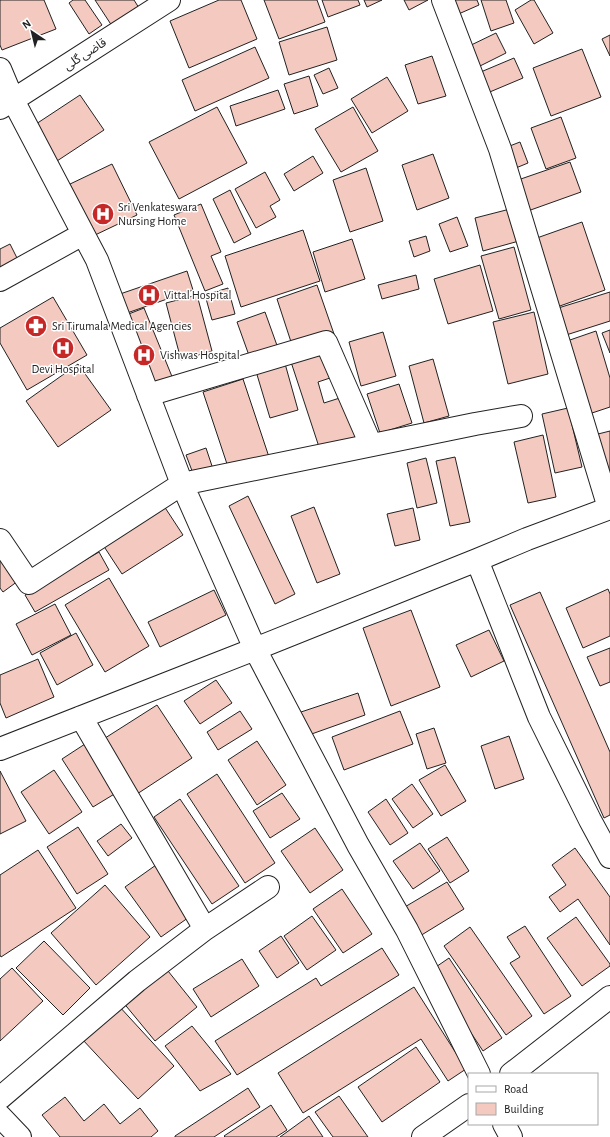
<svg xmlns="http://www.w3.org/2000/svg" width="610" height="1137" viewBox="0 0 610 1137" font-family="'Alegreya Sans','Noto Sans Arabic',sans-serif">
<rect width="100%" height="100%" fill="#fff"/>
<path fill="#f3c9c0" stroke="#222" d="M0 0H44L56 29 2 50 0 45Z
M73 0H85L102 25 89 34 69 3Z
M95 0H134L139 8 112 26Z
M219 0H241L257 39 189 68 170 21Z
M264 0H317L325 22 279 39Z
M322 0H358L360 5 328 17Z
M364 0H382L367 7Z
M404 0H428L409 10Z
M447 0H477L479 5 454 16Z
M481 0H506L514 23 491 31Z
M531 0H534L553 33 534 44 515 10Z
M327 27 337 60 289 75 279 42Z
M496 33 506 53 476 68 465 48Z
M610 35V56L602 39Z
M255 47 269 78 195 111 182 80Z
M582 49 601 97 551 116 533 68Z
M432 56 446 96 418 104 405 65Z
M514 58 523 78 485 94 476 74Z
M329 68 338 88 323 94 314 75Z
M309 76 318 106 294 114 284 84Z
M387 77 408 111 372 133 351 99Z
M278 90 285 109 236 126 230 106Z
M80 95 104 130 57 161 33 126Z
M217 107 247 163 179 199 149 142Z
M353 107 378 151 341 172 315 129Z
M561 117 576 158 546 169 531 128Z
M520 142 528 163 511 170 502 149Z
M433 154 449 198 417 210 402 165Z
M313 156 323 173 294 191 284 174Z
M570 162 581 192 525 212 515 181Z
M112 164 137 215 93 236 68 185Z
M366 168 383 221 350 232 333 180Z
M265 172 280 200 270 206 276 217 256 228 235 189Z
M230 190 251 234 234 243 213 199Z
M201 204 221 252 211 256 223 284 205 291 174 215Z
M510 209 519 241 483 251 475 218Z
M457 217 468 246 450 252 439 224Z
M582 222 605 290 557 307 534 239Z
M303 230 320 281 241 307 225 256Z
M426 236 430 251 414 257 409 241Z
M352 239 365 279 325 292 313 252Z
M10 244 20 264 0 275V249Z
M514 247 531 310 499 319 481 256Z
M480 265 493 311 448 324 434 279Z
M187 271 193 290 127 313 120 294Z
M416 275 419 289 382 299 378 285Z
M317 285 334 334 293 348 277 299Z
M228 288 235 314 212 320 205 295Z
M610 292V321L563 336 555 309Z
M197 295 212 351 181 360 166 303Z
M53 297 87 355 27 390 0 343V328Z
M144 308 173 379 149 388 121 317Z
M265 312 279 351 251 361 237 322Z
M534 312 548 374 508 384 493 322Z
M610 330V353L602 333Z
M596 331 610 378V407L589 414 567 341Z
M383 332 396 376 361 386 349 342Z
M325 351 333 377 318 382 324 403 346 396 360 440 321 453 291 362Z
M433 359 449 416 424 423 409 366Z
M284 360 298 410 270 418 255 368Z
M78 364 111 410 58 447 26 401Z
M243 379 269 457 229 470 203 392Z
M399 384 412 423 380 433 367 394Z
M568 408 582 467 555 473 542 414Z
M610 431V475H609L598 434Z
M543 435 556 497 528 503 514 442Z
M206 448 213 469 194 476 186 455Z
M455 457 470 522 450 526 436 461Z
M426 458 437 503 417 508 407 463Z
M248 496 295 594 275 604 229 506Z
M164 506 183 535 122 574 103 545Z
M314 507 340 574 317 583 291 516Z
M413 508 420 540 395 546 387 514Z
M99 552 109 570 35 612 25 595Z
M0 554 18 581 3 592 0 588Z
M109 578 149 646 105 672 65 605Z
M608 589 610 594V636L583 648 566 608Z
M214 590 226 615 160 647 148 622Z
M540 592 610 752V815L604 818 510 605Z
M55 604 71 635 32 655 16 624Z
M411 610 440 687 391 706 363 628Z
M489 630 504 661 471 677 456 645Z
M76 633 93 665 57 685 40 653Z
M610 648V682L600 686 587 657Z
M38 659 54 697 6 718 0 703V675Z
M216 680 232 703 200 724 184 701Z
M358 693 365 715 306 736 298 713Z
M157 705 192 758 137 794 102 740Z
M240 711 252 729 218 750 207 732Z
M400 711 413 744 344 770 332 737Z
M434 728 446 763 427 769 416 734Z
M509 736 524 779 495 789 481 746Z
M257 741 286 785 257 805 228 760Z
M85 744 116 793 93 807 62 759Z
M445 765 466 801 441 816 419 780Z
M54 770 82 812 49 834 21 792Z
M0 771 26 821 0 834Z
M217 774 275 863 245 883 187 794Z
M412 784 433 814 413 828 392 799Z
M282 793 300 819 270 838 253 811Z
M180 799 239 886 212 904 154 817Z
M386 799 408 833 390 845 368 812Z
M121 824 132 838 108 856 97 841Z
M78 827 108 874 77 894 47 847Z
M315 828 343 870 310 893 281 851Z
M447 837 469 871 450 883 428 849Z
M420 843 440 871 413 889 393 861Z
M575 848 610 897V945L578 899 560 912 549 897 566 885 552 865Z
M38 850 76 908 1 957 0 955V875Z
M156 865 192 915 161 937 125 887Z
M447 882 464 909 415 939 398 911Z
M105 885 150 937 96 985 51 933Z
M342 889 372 934 343 953 313 909Z
M312 916 336 950 307 970 284 936Z
M576 917 610 964V966L582 986 547 938Z
M525 926 571 996 544 1014 510 963 520 957 507 937Z
M470 927 532 1016 506 1035 444 946Z
M281 936 299 963 277 978 259 951Z
M44 941 90 988 63 1015 16 968Z
M382 948 399 975 237 1075 215 1041 316 978 321 986Z
M449 958 502 1038 483 1051 430 971Z
M242 959 259 986 211 1017 193 989Z
M164 966 197 1007 155 1041 122 1001Z
M12 968 43 1001 0 1041V979Z
M414 987 466 1069 448 1081 421 1039 303 1113 278 1073Z
M118 1005 174 1066 138 1099 82 1039Z
M192 1026 231 1074 200 1091 165 1046Z
M416 1047 440 1082 382 1122 358 1087Z
M248 1088 260 1107 214 1137H175V1136Z
M339 1096 368 1137H333L315 1112Z
M65 1097 84 1121 104 1104 120 1124 140 1108 158 1131 151 1137H60L42 1115Z
M271 1105 287 1130 276 1137H225L224 1136Z
M309 1116 323 1137H280Z"/>
<g fill="none" stroke-linecap="round" stroke-linejoin="round">
<g stroke="#222" stroke-width="24">
<path id="street" d="M443 0 500 149 609 508
M0 69 13 100 97 260 182 484 255 649 358 845 407 930 479 1074
M0 108 13 100 169 0
M0 280 83 234
M148 395 326 342 371 445
M0 540 29 583 182 484 475 424 521 416
M477 560 539 717 590 820 610 857
M81 717 205 929
M0 749 255 649 477 560 527 539 610 508
M511 1074 610 997
M0 1098 137 981 205 929 268 887
M504 1124 511 1137
M423 1137 469 1105"/>
</g>
<g stroke="#222" stroke-width="24">
<path id="secondary" d="M0 1116 20 1137"/>
</g>
<use href="#street" stroke="#fff" stroke-width="22"/>
<use href="#secondary" stroke="#fff" stroke-width="22"/>
</g>
<defs>
<g id="hospital-disc" transform="scale(1.15)"><circle r="9.5" fill="#c62828" stroke="#fff"/><path d="M-5-5h3v3.5h4V-5h3V5h-3V1.5h-4V5h-3Z" fill="#fff"/></g>
<g id="pharmacy-disc" transform="scale(1.15)"><circle r="9.5" fill="#c62828" stroke="#fff"/><path d="M-2-6h4v4h4v4h-4v4h-4v-4h-4v-4h4Z" fill="#fff"/></g>
</defs>
<g fill-rule="evenodd">
<use href="#hospital-disc" x="103" y="214"/>
<use href="#hospital-disc" x="149" y="295"/>
<use href="#pharmacy-disc" x="36" y="326"/>
<use href="#hospital-disc" x="63" y="348"/>
<use href="#hospital-disc" x="144" y="355"/>
</g>
<g text-anchor="middle" stroke-width="3" stroke-linejoin="round" paint-order="stroke">
<g font-size="12" fill="#222" stroke="#fff">
<text transform="translate(85 54) rotate(-33)" y="4">قاضی گلی</text>
</g>
<g font-size="12" fill="#222" stroke="#fff" text-anchor="start">
<text x="118" y="211">Sri Venkateswara<tspan x="118" dy="14">Nursing Home</tspan></text>
<text x="164" y="299">Vittal Hospital</text>
<text x="52" y="330">Sri Tirumala Medical Agencies</text>
<text x="160" y="359">Vishwas Hospital</text>
<text x="63" y="373" text-anchor="middle">Devi Hospital</text>
</g>
</g>
<rect x="468" y="1073" width="130" height="52" fill="#ffffff" stroke="#a7a7a7"/>
<rect x="476" y="1086" width="20" height="6" fill="#ffffff" stroke="#a7a7a7"/>
<text x="504" y="1093" font-size="12" fill="#222222">Road</text>
<rect x="476" y="1103" width="20" height="12" fill="#f3c9c0" stroke="#a7a7a7"/>
<text x="504" y="1113" font-size="12" fill="#222222">Building</text>
<g transform="translate(32 32) rotate(325)" stroke="#ffffff" stroke-width="3" paint-order="stroke">
<path d="M0-3L7 15L0 10L-7 15Z" fill="#222222"/>
<text y="-6" font-size="11" font-weight="bold" text-anchor="middle" fill="#222222">N</text>
</g>
</svg>
